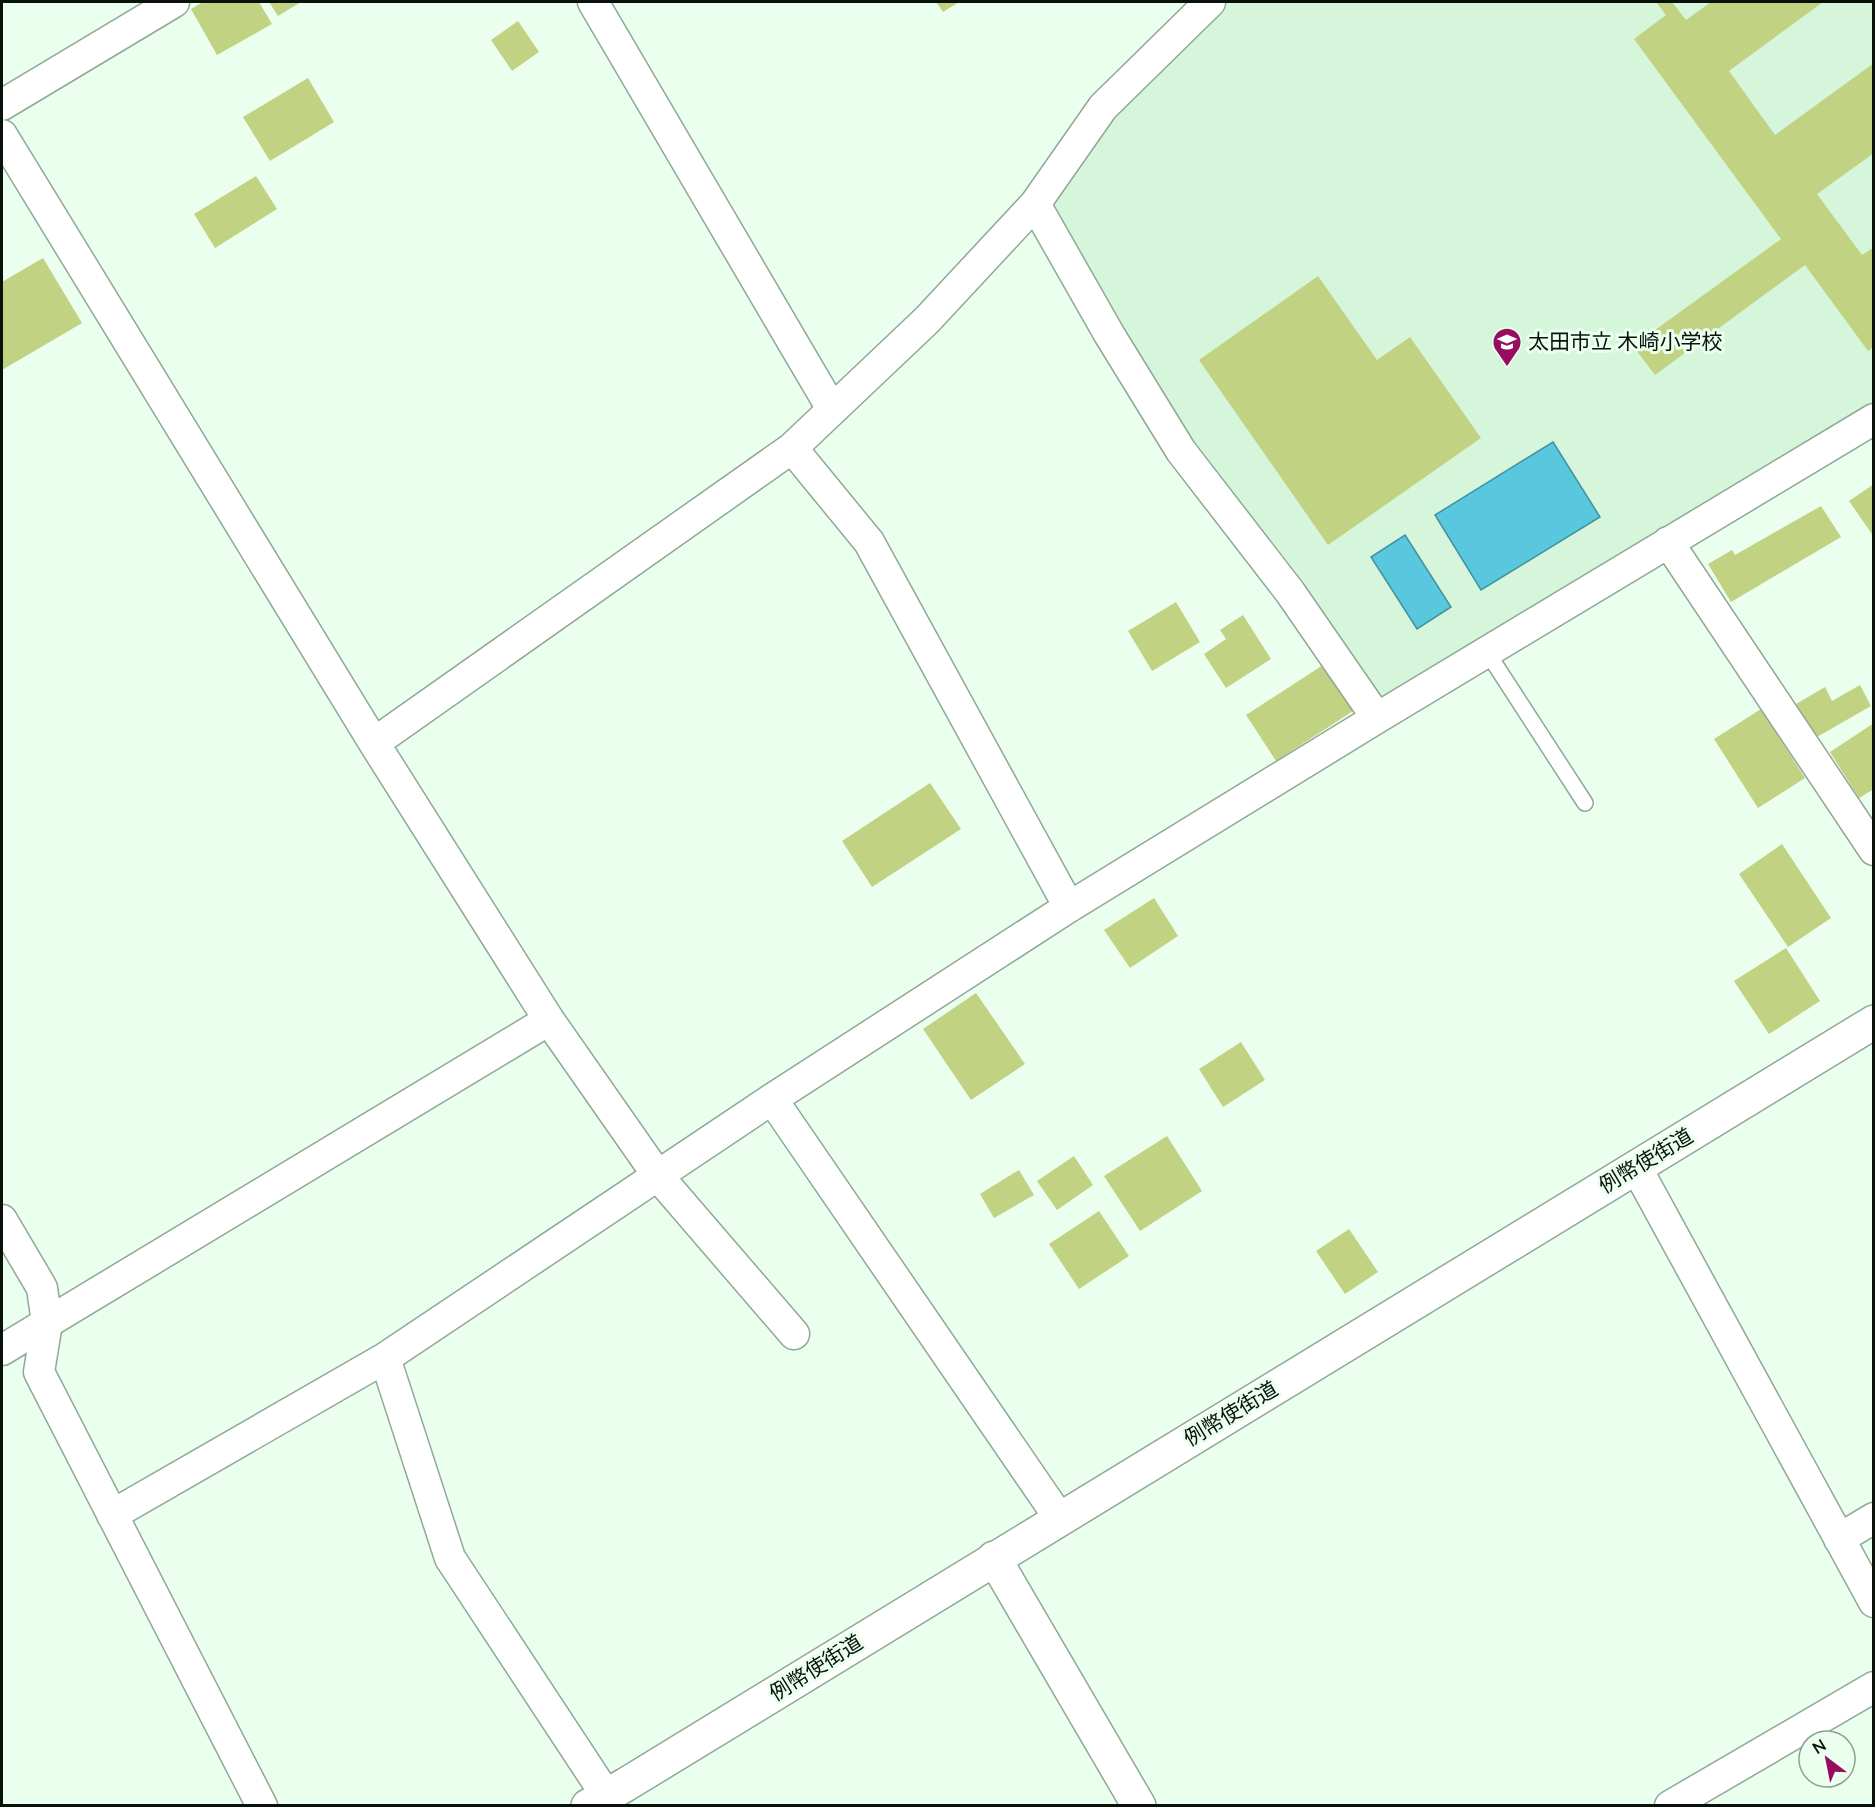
<svg xmlns="http://www.w3.org/2000/svg" width="1875" height="1807" viewBox="0 0 1875 1807" font-family="Lato,'Noto Sans JP',sans-serif">
<rect width="100%" height="100%" fill="#eaffee"/>
<path fill="#d6f6dc" d="M1226 2H1873V406L1379 704 1190 444 1052 213 1055 190 1112 116Z"/>
<path fill="#59c8df" stroke="#41919f" stroke-width="1.5" d="M1553 442 1600 517 1481 590 1435 515Z
M1405 535 1451 607 1417 629 1371 557Z"/>
<path fill="#c1d282" d="M203 2H259L272 24 217 55 191 9Z
M269 2H301L278 16Z
M936 2H959L943 12Z
M1656 2H1672L1686 20 1711 2H1823L1729 71 1775 135 1874 63V153L1817 194 1862 255 1874 247V347L1868 351 1805 265 1655 375 1633 346 1781 239 1634 39 1666 15Z
M518 21 539 52 512 71 491 40Z
M308 78 334 122 270 161 243 117Z
M256 176 277 209 215 248 194 214Z
M43 258 82 323 2 370V282Z
M1318 276 1377 360 1410 337 1481 438 1328 545 1199 360Z
M1874 484V537L1849 501Z
M1821 506 1841 537 1731 602 1708 564 1732 550 1735 555Z
M1176 602 1200 642 1152 671 1128 631Z
M1243 615 1271 659 1226 688 1204 654 1226 639 1220 630Z
M1323 665 1353 711 1276 761 1246 715Z
M1860 685 1871 706 1810 741 1791 707 1825 687 1832 701Z
M1761 709 1805 778 1758 808 1714 739Z
M1874 723V789L1859 798 1830 752Z
M930 783 961 829 872 887 842 841Z
M1782 844 1831 918 1788 947 1739 874Z
M1154 898 1178 936 1130 968 1104 930Z
M1786 948 1820 1001 1769 1034 1734 981Z
M976 993 1025 1064 971 1100 923 1029Z
M1241 1042 1265 1080 1223 1107 1199 1069Z
M1167 1136 1202 1191 1140 1231 1104 1176Z
M1074 1156 1093 1185 1057 1210 1037 1181Z
M1019 1170 1034 1195 994 1218 980 1194Z
M1099 1211 1129 1256 1079 1289 1049 1244Z
M1349 1229 1378 1272 1345 1294 1316 1251Z"/>
<g fill="none" stroke-linecap="round" stroke-linejoin="round">
<g stroke="#90a895" stroke-width="18">
<path id="service" d="M1487 652 1585 803"/>
</g>
<g stroke="#90a895" stroke-width="33">
<path id="minor" d="M593 2 832 409
M2 105 174 2
M2 135 374 743 549 1020 658 1176 794 1334
M1035 204 1109 334 1181 451 1290 592 1377 718
M792 448 869 542 1069 907
M1668 542 1874 850
M374 743 792 448 927 320 1035 204 1103 107 1210 2
M772 1099 1060 1519
M1636 1167 1874 1602
M2 1220 42 1288 47 1323 39 1372 262 1806
M2 1350 549 1020
M385 1358 450 1558 606 1795
M112 1515 385 1358 772 1099 1069 907 1377 718 1874 419
M1839 1539 1874 1518
M1670 1806 1874 1687"/>
</g>
<g stroke="#90a895" stroke-width="36">
<path id="tertiary" d="M994 1558 1139 1806"/>
</g>
<g stroke="#90a895" stroke-width="36">
<path id="secondary" d="M588 1806 625 1785 1874 1022"/>
</g>
<use href="#service" stroke="#fff" stroke-width="15"/>
<use href="#minor" stroke="#fff" stroke-width="30"/>
<use href="#tertiary" stroke="#fff" stroke-width="33"/>
<use href="#secondary" stroke="#fff" stroke-width="33"/>
</g>
<defs>
<g id="school-pin" transform="scale(1.5)"><path d="M0 17L-7.5 6A9.5 9.5 0 1 1 7.5 6Z" fill="#980c60" stroke="#eaffee"/><path d="M0-5L7-2L0 1L-7-2ZM-4 1L0 2.5L4 1V4Q0 6-4 4Z" fill="#fff"/></g>
</defs>
<g fill-rule="evenodd">
<use href="#school-pin" x="1507" y="342"/>
</g>
<g text-anchor="middle" stroke-width="6" stroke-linejoin="round" paint-order="stroke">
<g font-size="21" fill="#09110b" stroke="#eaffee" text-anchor="start">
<text x="1528" y="349">太田市立 木崎小学校</text>
</g>
<g font-size="21" fill="#09110b" stroke="#eaffee">
<text transform="translate(1646 1161) rotate(-31)" y="7">例幣使街道</text>
<text transform="translate(1231 1414) rotate(-31)" y="7">例幣使街道</text>
<text transform="translate(816 1668) rotate(-32)" y="7">例幣使街道</text>
</g>
</g>
<rect width="1875" height="1807" fill="none" stroke="#09110b" stroke-width="6"/>
<g transform="translate(1827 1759) rotate(328)"><circle r="28" fill="#eaffee" stroke="#90a093" stroke-width="1.5"/>
<path d="M0-4.5L10 22L0 15L-10 22Z" fill="#980c60"/>
<text y="-9" font-size="16" font-weight="bold" text-anchor="middle" fill="#09110b">N</text>
</g>
</svg>
